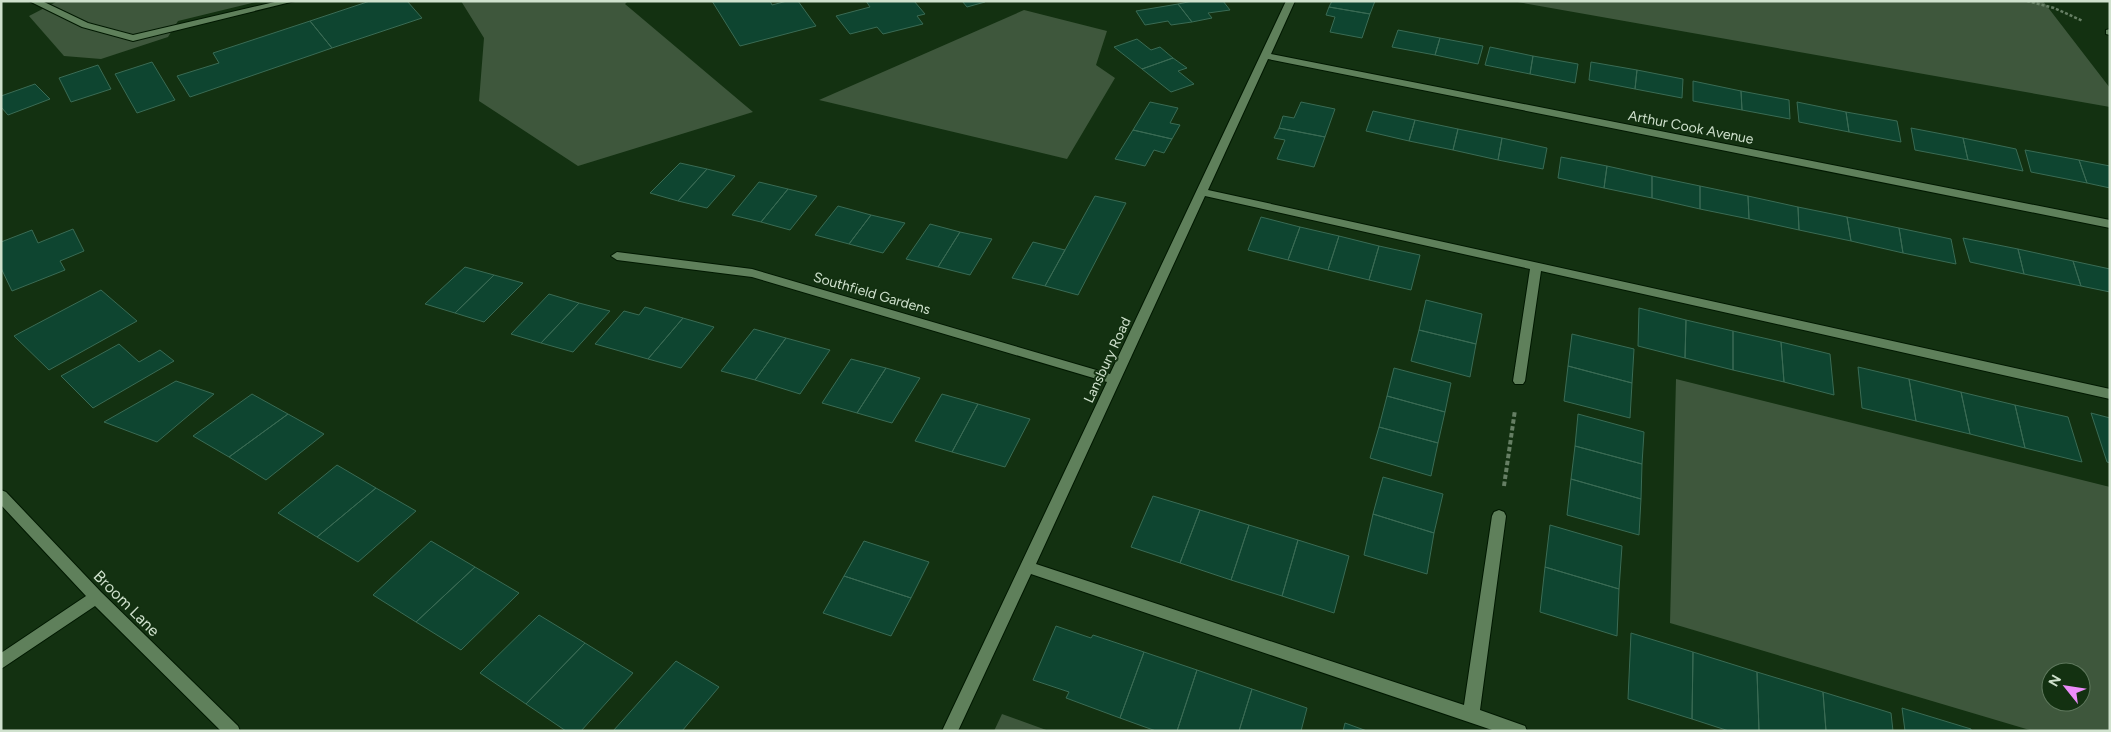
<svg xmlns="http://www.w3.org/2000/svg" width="2111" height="732" viewBox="0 0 2111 732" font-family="Figtree,sans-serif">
<rect width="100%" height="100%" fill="#133111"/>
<path fill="#3e573c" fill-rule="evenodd" d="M58 1H260L178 21 168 37 101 59 64 56 29 16Z
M461 1H628L625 4 753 112 578 166 479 101 484 38Z
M1512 1H2043L2110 88V107Z
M1024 10 1107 31 1096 65 1115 78 1067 159 819 100Z
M1676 379 2110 487V731H2033L1670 623ZM2051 672H2081V702H2051Z
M1002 714 1049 731H994Z"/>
<path fill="#0e4530" stroke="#3a6b54" d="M370 1H407L422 18 332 48 310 21Z
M712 1H770L772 5 787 1H798L816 26 740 46Z
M866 1H914L925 14 917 16 923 24 883 34 877 27 850 34 836 16 870 7Z
M962 1H985V2L967 7Z
M1193 1H1223L1230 10 1208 13 1212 18 1192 22 1178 4Z
M1332 1H1375L1370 14 1329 7Z
M1178 4 1192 22 1171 25 1168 21 1145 25 1136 11Z
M1329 7 1370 14 1362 38 1330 32 1335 17 1326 15Z
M310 21 332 48 190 97 177 76 219 63 213 53Z
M1398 30 1440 38 1435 55 1392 47Z
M1440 38 1483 46 1478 64 1435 55Z
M1137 39 1151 50 1160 47 1173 58 1142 69 1114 47Z
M1490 47 1533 56 1530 74 1485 65Z
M1533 56 1578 64 1575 83 1530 74Z
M1173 58 1187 68 1178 71 1194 84 1171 92 1142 69Z
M152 62 175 100 137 113 115 74Z
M1591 62 1637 70 1635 89 1589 80Z
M98 65 111 89 71 102 59 78Z
M1637 70 1683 79 1682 98 1635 89Z
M1693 81 1741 91 1742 110 1693 101Z
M35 84 50 99 8 115 1 107V96Z
M1741 91 1789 100 1790 119 1742 110Z
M1150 102 1178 108 1170 123 1180 125 1172 139 1133 130Z
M1301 102 1335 109 1325 137 1279 128 1283 116 1294 118Z
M1797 102 1846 112 1849 132 1799 122Z
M1373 111 1415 120 1409 141 1366 131Z
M1846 112 1897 121 1901 142 1849 132Z
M1415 120 1458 129 1453 150 1409 141Z
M1279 128 1325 137 1314 167 1277 159 1285 140 1274 138Z
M1911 128 1963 138 1968 160 1915 150Z
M1458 129 1502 138 1498 160 1453 150Z
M1133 130 1172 139 1164 153 1154 150 1145 166 1115 159Z
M1502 138 1547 148 1543 169 1498 160Z
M1963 138 2016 149 2023 171 1968 160Z
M2025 150 2079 160 2087 183 2031 172Z
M1561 157 1607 166 1604 188 1558 178Z
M2079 160 2110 166V188L2087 183Z
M680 163 707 169 678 201 650 193Z
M1607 166 1652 176V198L1604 188Z
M707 169 735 176 707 208 678 201Z
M1652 176 1700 186V209L1652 198Z
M759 182 788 189 761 222 732 215Z
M1700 186 1748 196 1749 219 1700 209Z
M788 189 817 196 790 230 761 222Z
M1095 196 1126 203 1078 295 1045 286Z
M1748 196 1798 207 1799 230 1749 219Z
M838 206 871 215 849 244 815 235Z
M1798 207 1847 217 1851 241 1799 230Z
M871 215 905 223 883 253 849 244Z
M1261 217 1300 227 1288 260 1248 250Z
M1847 217 1899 228 1903 253 1851 241Z
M930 224 960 232 938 267 906 259Z
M1300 227 1339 236 1328 270 1288 260Z
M1899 228 1951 239 1956 264 1903 253Z
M73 229 84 251 60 261 65 270 12 291 1 268V242L32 230 38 243Z
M960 232 992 239 970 275 938 267Z
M1339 236 1379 246 1369 280 1328 270Z
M1963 238 2018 249 2024 274 1970 262Z
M1033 242 1065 250 1045 286 1012 278Z
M1379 246 1420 255 1411 290 1369 280Z
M2018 249 2073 261 2081 286 2024 274Z
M2073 261 2110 269V292L2081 286Z
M465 267 494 275 455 313 425 304Z
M494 275 523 283 484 322 455 313Z
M101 290 137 321 49 370 14 336Z
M549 294 579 303 541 343 511 334Z
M1426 300 1482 314 1476 344 1419 330Z
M579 303 610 311 573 352 541 343Z
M645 307 683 318 648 359 595 344 624 311 639 315Z
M1639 308 1686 320 1685 358 1638 346Z
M683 318 714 327 681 368 648 359Z
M1686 320 1733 331V370L1685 358Z
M754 329 786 338 755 380 721 371Z
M1419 330 1476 344 1470 377 1411 361Z
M1733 331 1781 342 1784 382 1733 370Z
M1572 334 1634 349 1632 383 1568 366Z
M786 338 830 350 800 394 755 380Z
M1781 342 1830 354 1834 395 1784 382Z
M119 344 139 362 160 350 174 361 93 408 61 376Z
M851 359 886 368 857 413 822 403Z
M1568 366 1632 383 1630 418 1564 401Z
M1858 367 1909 379 1916 421 1862 408Z
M886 368 920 378 892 423 857 413Z
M1394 368 1451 383 1445 412 1387 396Z
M1909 379 1961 392 1970 434 1916 421Z
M176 381 214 394 157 442 104 422Z
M1961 392 2015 405 2025 448 1970 434Z
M252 394 288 414 229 457 193 436Z
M942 394 978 404 952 452 915 441Z
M1387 396 1445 412 1438 443 1379 427Z
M978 404 1030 419 1005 467 952 452Z
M2015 405 2068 417 2082 462 2025 448Z
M2091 413 2110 418V463L2107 462Z
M288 414 324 434 266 480 229 457Z
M1578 414 1644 432 1642 464 1575 446Z
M1379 427 1438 443 1431 476 1370 458Z
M1575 446 1642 464 1641 499 1571 479Z
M337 465 376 488 317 537 278 513Z
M1383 477 1443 494 1434 533 1373 514Z
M1571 479 1641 499 1639 535 1567 515Z
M376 488 416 511 358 562 317 537Z
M1153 496 1200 510 1180 563 1131 547Z
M1200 510 1249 525 1231 580 1180 563Z
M1373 514 1434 533 1427 574 1364 555Z
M1249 525 1298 540 1282 596 1231 580Z
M1550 525 1622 546 1619 589 1545 567Z
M1298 540 1349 556 1334 613 1282 596Z
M431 541 475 567 416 622 373 595Z
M864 541 929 562 911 598 844 576Z
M475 567 519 593 461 650 416 622Z
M1545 567 1619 589 1617 636 1540 612Z
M844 576 911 598 891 636 823 613Z
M539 615 585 643 526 704 480 673Z
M1056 626 1091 638 1093 635 1144 652 1120 718 1066 698 1069 692 1033 680Z
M1631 633 1693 652 1692 719 1628 699Z
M585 643 633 673 581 731H566L526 704Z
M1144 652 1197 670 1177 731H1156L1120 718Z
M1693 652 1757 672 1759 731H1729L1692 719Z
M676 661 719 687 682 731H613Z
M1197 670 1252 689 1239 731H1177Z
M1757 672 1823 692 1826 731H1759Z
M1252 689 1307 708 1301 731H1239Z
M1823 692 1891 713 1893 731H1826Z
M1902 708 1971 729V731H1905Z
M1345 723 1367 731H1343Z"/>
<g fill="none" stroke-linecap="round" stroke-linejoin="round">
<g stroke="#001800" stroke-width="2">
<path id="minor" d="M29 1H42L88 23 133 35 279 1H295L133 41 82 27Z
M1286 1H1295L1271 54 2110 220V228L1268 59 1208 190 2110 389V399L1541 271 1525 381 1523 384H1515L1513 381 1530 269 1205 196 1036 564 1464 705 1492 516 1494 512 1499 510 1504 512 1506 516 1480 710 1525 726 1527 731H1495L1031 574 958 731H942L1107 382 752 277 617 260 611 256 617 252 752 269 1110 374Z
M2110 29V35L2106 34V30Z
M1 490 6 492 101 592 238 726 240 731H221L95 606 1 669V653L86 596 1 505Z"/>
</g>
<path stroke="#667f64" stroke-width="2.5" stroke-dasharray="3 2" stroke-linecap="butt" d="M2027 1 2054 8 2083 21"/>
<path stroke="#667f64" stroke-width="4" stroke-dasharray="4.5 2.5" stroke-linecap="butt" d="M1504 486 1515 410"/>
<use href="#minor" fill="#5f805b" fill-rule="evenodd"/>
</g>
<g text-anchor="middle" stroke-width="4" stroke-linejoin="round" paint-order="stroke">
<g font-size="14" fill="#cfe1cd" stroke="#133111">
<text transform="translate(1691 127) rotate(11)" y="5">Arthur Cook Avenue</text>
<text transform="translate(872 293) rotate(16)" y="5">Southfield Gardens</text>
<text transform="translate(1107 360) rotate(-65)" y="5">Lansbury Road</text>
</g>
<g font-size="16" fill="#cfe1cd" stroke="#133111">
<text transform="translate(127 603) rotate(45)" y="6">Broom Lane</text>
</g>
</g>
<rect width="2111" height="732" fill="none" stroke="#cfe1cd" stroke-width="5"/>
<g transform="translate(2066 687) rotate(300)"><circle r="24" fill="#133111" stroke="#5e775c"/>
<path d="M0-4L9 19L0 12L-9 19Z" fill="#ec8cfa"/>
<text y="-8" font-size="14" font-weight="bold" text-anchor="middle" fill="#cfe1cd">N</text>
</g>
</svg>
